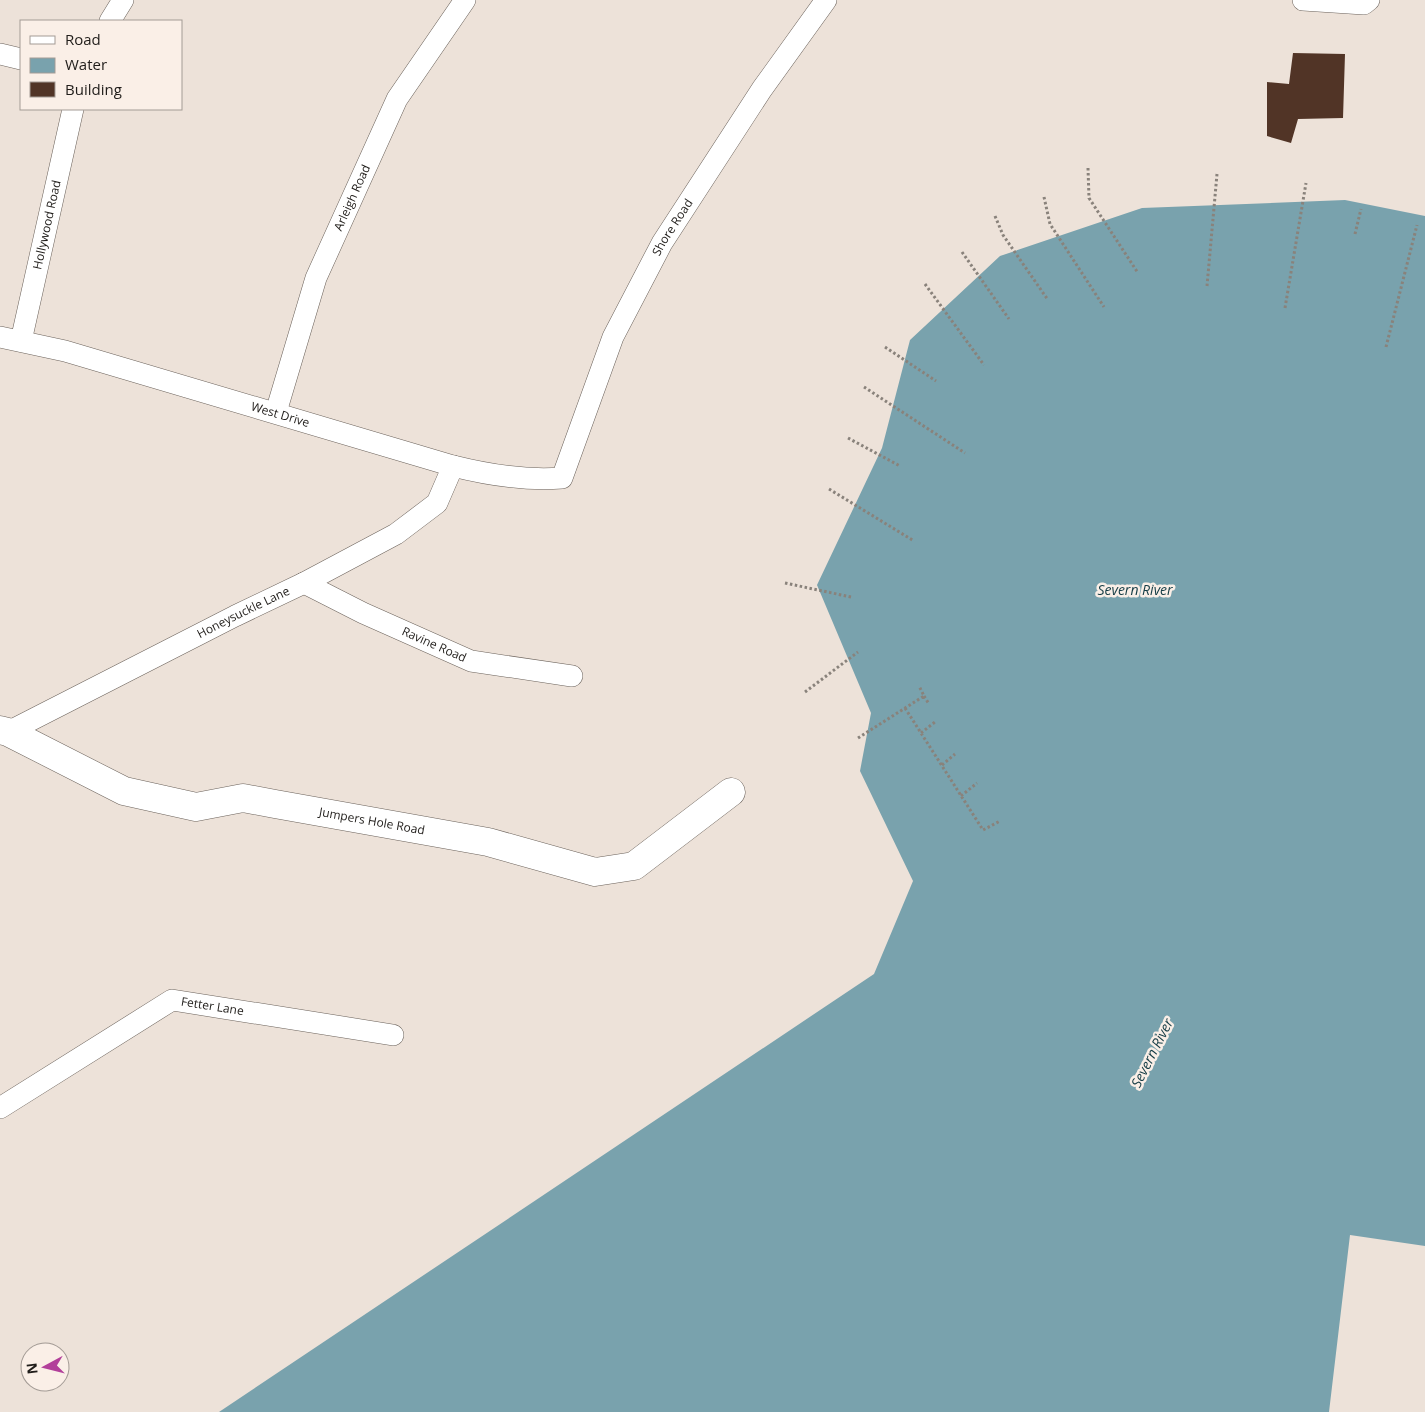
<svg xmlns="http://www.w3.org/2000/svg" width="1425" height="1412" viewBox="0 0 1425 1412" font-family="'Open Sans',sans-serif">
<rect width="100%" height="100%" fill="#ede2d9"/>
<path fill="#79a2ad" d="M1345 200 1425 216V1246L1350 1235 1329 1412H219L874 974 913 881 860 771 871 713 817 585 882 448 910 340 1000 256 1142 208Z"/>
<path fill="#513426" d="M1293 53 1345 54 1343 118 1298 119 1291 143 1267 136V82L1289 84Z"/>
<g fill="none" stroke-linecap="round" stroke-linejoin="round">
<g stroke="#6b625b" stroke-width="22">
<g id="street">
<path d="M1303 0 1364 4 1369 0"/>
<path d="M110 21 123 0"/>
<path d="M0 54 21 59"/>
<path id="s1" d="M0 337 65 351 453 466C489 475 525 481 562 478L613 337 662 243 762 89 826 0"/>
<path id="s2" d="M21 341 73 109"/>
<path id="s3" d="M276 412 316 278 397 99 465 0"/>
<path id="s4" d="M304 583 363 613 471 661 572 676"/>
<path id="s5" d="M8 732 235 616 304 583 396 534 437 503 453 466"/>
<path id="s6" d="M0 1108 172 1000 393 1035"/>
</g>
</g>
<g stroke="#6b625b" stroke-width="29">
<g id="secondary">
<path id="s7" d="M0 730 8 732 124 791 196 807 243 798 275 804 488 842 595 872 634 866 731 792"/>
</g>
</g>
<path stroke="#89827b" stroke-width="3" stroke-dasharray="2.5 2.5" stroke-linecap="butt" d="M1088 168 1089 198 1138 273
M1044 197 1050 224 1104 307
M995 216 1003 235 1048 300
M1355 234 1361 209
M962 252 1009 319
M925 284 984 365
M1207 286 1217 174
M1285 308 1306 183
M885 347 936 381
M1386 347 1417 225
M864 387 965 453
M848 438 900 466
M829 489 914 541
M785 583 851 597
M805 692 858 652
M924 696 929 704
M905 708 983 830 1000 821
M921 733 935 722
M858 738 924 696 919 686
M942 765 955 754
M961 796 977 783"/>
<use href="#street" stroke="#fff" stroke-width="21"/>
<use href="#secondary" stroke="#fff" stroke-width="28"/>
</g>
<g text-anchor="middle" stroke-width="5" stroke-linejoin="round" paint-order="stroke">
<g font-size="12" fill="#201d1a" stroke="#faefe7">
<text dy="4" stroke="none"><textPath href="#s3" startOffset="228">Arleigh Road</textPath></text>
<text dy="4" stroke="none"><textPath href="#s2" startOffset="119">Hollywood Road</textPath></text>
<text dy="4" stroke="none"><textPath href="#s1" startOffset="856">Shore Road</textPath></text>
<text dy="4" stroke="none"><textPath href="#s1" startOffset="291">West Drive</textPath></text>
<text dy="4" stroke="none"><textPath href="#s5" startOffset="264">Honeysuckle Lane</textPath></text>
<text dy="4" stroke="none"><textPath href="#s4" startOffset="144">Ravine Road</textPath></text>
<text dy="4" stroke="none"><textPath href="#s7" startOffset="391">Jumpers Hole Road</textPath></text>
<text dy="4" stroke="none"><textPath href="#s6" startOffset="244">Fetter Lane</textPath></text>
</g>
<g font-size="14" font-style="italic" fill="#143c45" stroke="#faefe7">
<text x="1135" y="595">Severn River</text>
<text transform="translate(1152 1053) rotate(-63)" y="5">Severn River</text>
</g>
</g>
<rect x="20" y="20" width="162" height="90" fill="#faefe7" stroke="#a39b95"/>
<rect x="30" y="36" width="25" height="8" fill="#ffffff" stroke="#a39b95"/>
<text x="65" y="45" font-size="15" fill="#201d1a">Road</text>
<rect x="30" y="58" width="25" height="15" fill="#79a2ad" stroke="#a39b95"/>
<text x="65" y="70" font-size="15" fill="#201d1a">Water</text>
<rect x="30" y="82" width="25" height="15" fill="#513426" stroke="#a39b95"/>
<text x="65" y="95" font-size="15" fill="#201d1a">Building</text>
<g transform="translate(45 1367) rotate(263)"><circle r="24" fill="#faefe7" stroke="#a39b95"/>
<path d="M0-4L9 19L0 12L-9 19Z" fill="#b23f9a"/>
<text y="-8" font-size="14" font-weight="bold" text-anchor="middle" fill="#201d1a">N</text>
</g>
</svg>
